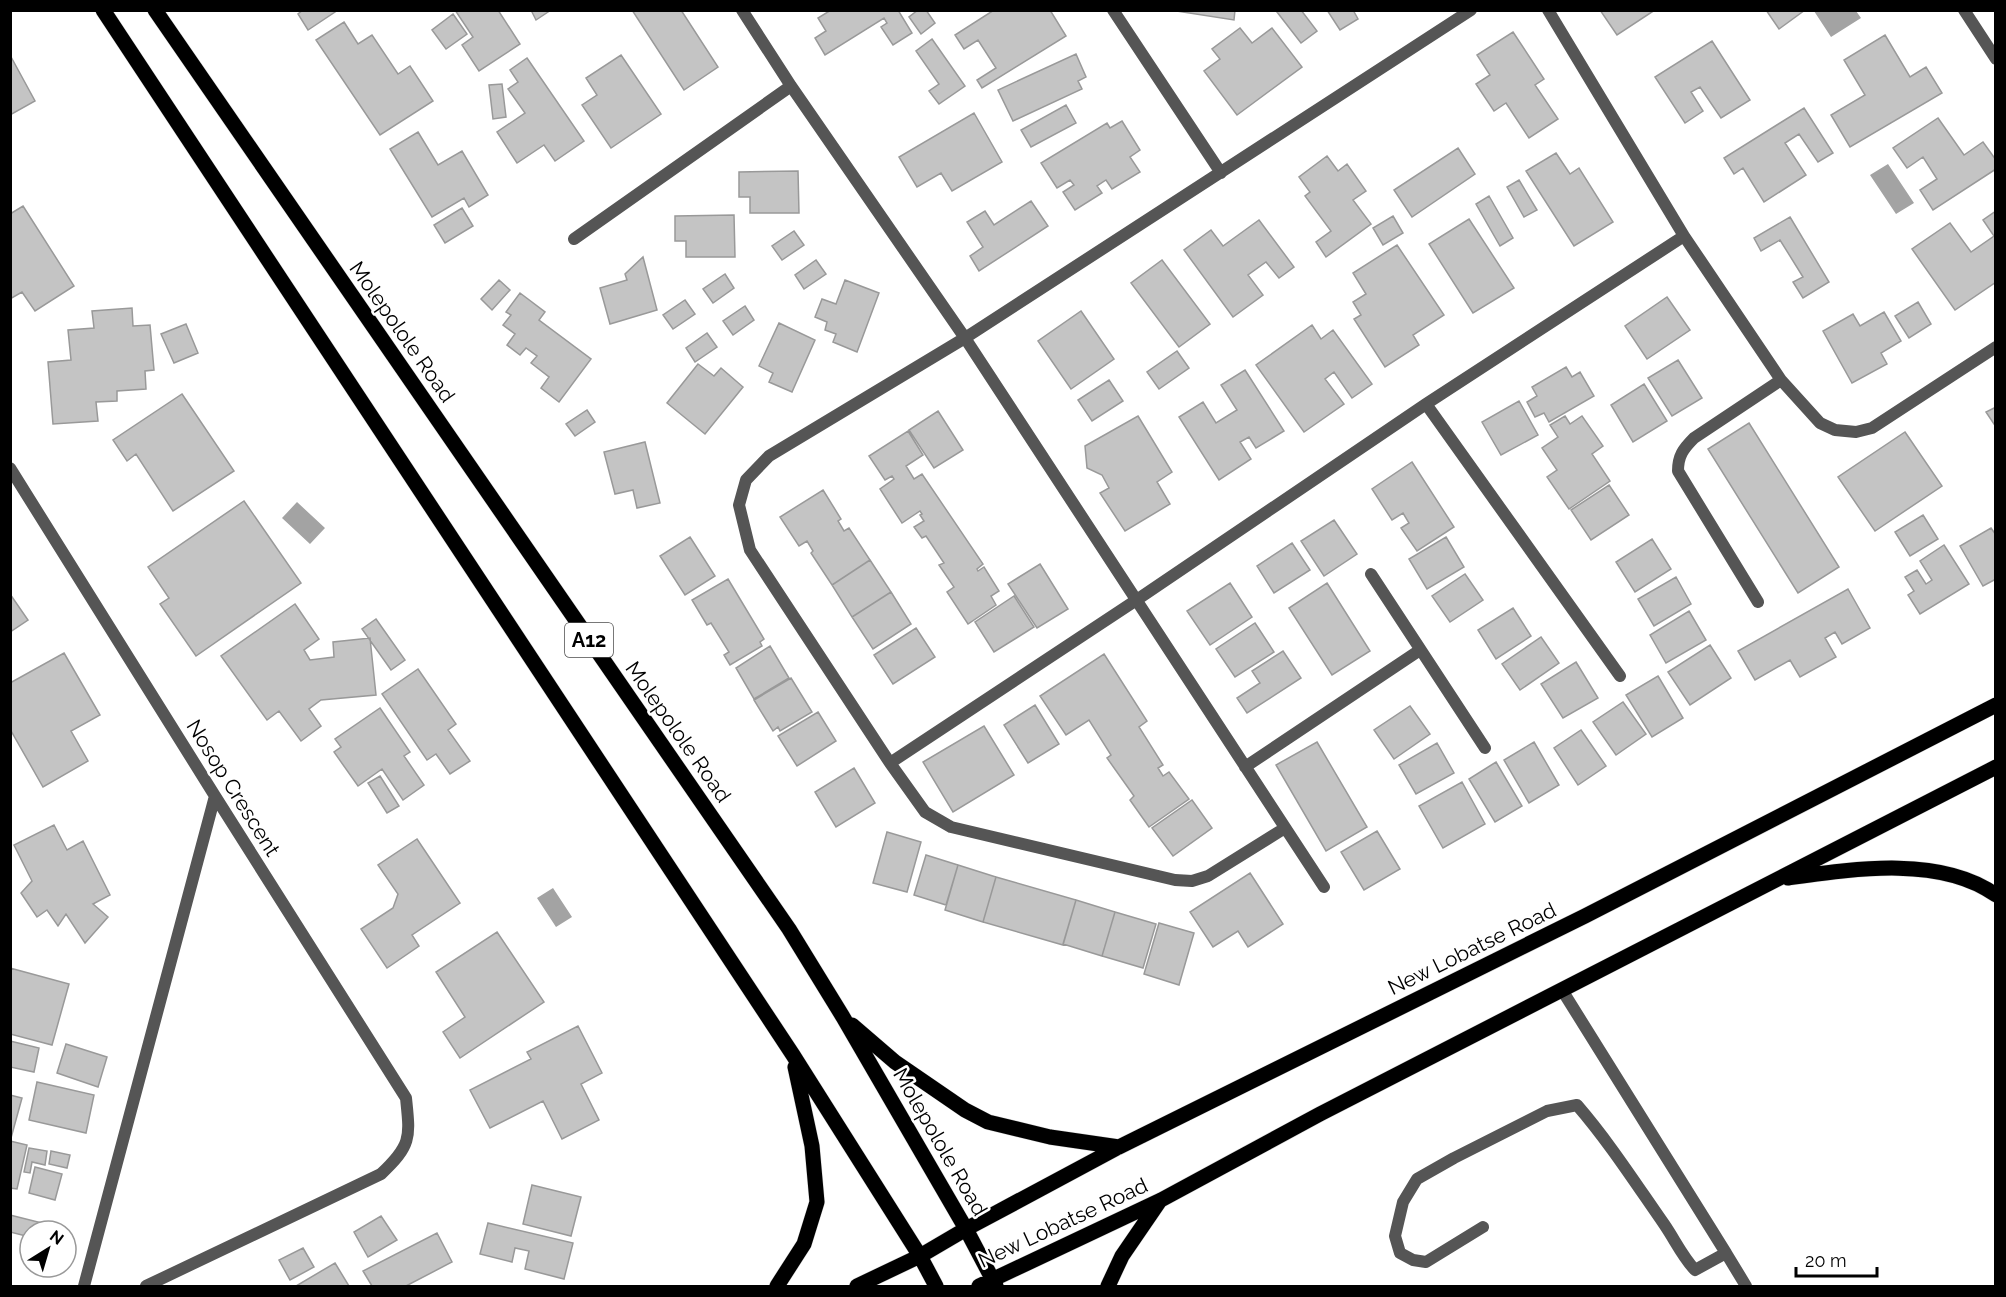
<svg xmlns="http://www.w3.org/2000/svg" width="2006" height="1297" viewBox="0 0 2006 1297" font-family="Raleway,sans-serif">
<rect width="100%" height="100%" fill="#fff"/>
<path fill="#a3a3a3" d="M1814 11H1856L1861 18 1831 37Z
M1888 164 1914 203 1896 214 1870 175Z
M297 502 325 528 310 544 282 518Z
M553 888 572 917 556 927 537 898Z"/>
<path fill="#c4c4c4" stroke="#999" stroke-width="1.5" d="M303 10H338L308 30 298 14Z
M455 10H498L520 44 479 71 462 45 473 37Z
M531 10H551L536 20Z
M632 10H681L718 67 684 90Z
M831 10H898L912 33 893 45 881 27 887 23 884 18 825 55 815 38 826 31 818 18Z
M918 10H926L935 23 921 34 909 17Z
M994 10H1050L1066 36 982 88 977 80 996 68 978 40 964 49 955 35Z
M1170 10H1235L1234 20Z
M1279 10H1301L1317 31 1301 43 1277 12Z
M1327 10H1353L1358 19 1340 30Z
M1600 10H1655L1617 35Z
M1766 10H1805L1779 29Z
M453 14 467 34 446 49 432 30Z
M344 22 358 44 372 35 398 74 410 66 433 101 380 135 316 40Z
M1240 28 1252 43 1272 28 1302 67 1237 115 1204 71 1220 59 1212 49Z
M1513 32 1544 79 1535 85 1558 119 1529 138 1506 103 1494 111 1476 84 1490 75 1477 55Z
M1885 35 1910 77 1926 67 1942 93 1850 147 1831 115 1865 95 1844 60Z
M932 39 965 86 939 104 929 91 939 84 916 51Z
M1712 41 1750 100 1721 118 1700 87 1691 92 1703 111 1685 123 1655 77Z
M1076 54 1086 77 1078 81 1082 89 1013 121 998 90Z
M10 55 35 101 10 115Z
M621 55 661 114 611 148 582 105 597 95 586 78Z
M527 58 584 141 555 161 544 145 517 163 497 132 525 113 508 89 518 82 510 70Z
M502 84 506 117 493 119 489 85Z
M1066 105 1076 123 1031 147 1021 130Z
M1804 108 1833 153 1818 162 1799 134 1785 143 1806 175 1764 202 1743 168 1734 174 1724 158Z
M974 113 1002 162 952 191 941 173 917 187 899 157Z
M1938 118 1964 155 1983 142 1996 160V169L1933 210 1920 190 1937 179 1923 157 1907 168 1893 148Z
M1122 121 1140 150 1130 157 1140 172 1112 189 1106 180 1097 186 1102 193 1075 210 1063 192 1074 185 1070 180 1057 188 1041 163 1107 123 1110 128Z
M418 132 438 165 462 151 488 195 469 207 464 198 432 217 390 149Z
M1458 148 1475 174 1412 217 1394 190Z
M1556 153 1570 174 1579 168 1613 222 1574 246 1526 171Z
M1327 156 1338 171 1347 164 1366 191 1353 200 1371 224 1326 257 1316 242 1331 231 1305 196 1310 192 1299 177Z
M798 171 799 213H750V197H739V172Z
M1519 180 1537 210 1524 217 1507 187Z
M1489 196 1513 238 1500 246 1476 204Z
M1031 201 1048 226 979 271 970 256 983 247 967 222 985 211 994 225Z
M23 206 74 286 35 311 22 292 10 299V214Z
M462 208 473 226 445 243 434 225Z
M1996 211V282L1955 310 1912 249 1950 223 1971 252 1994 236 1983 220Z
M734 215 735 257H686V241H675V216Z
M1393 216 1403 233 1383 245 1373 228Z
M1790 217 1829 282 1803 298 1793 282 1803 277 1780 240 1761 251 1754 238Z
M1469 219 1514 288 1473 313 1429 244Z
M1259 220 1294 267 1279 278 1266 262 1248 275 1263 295 1233 317 1184 250 1211 230 1223 246Z
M794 231 804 245 782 260 772 246Z
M1397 245 1444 315 1413 335 1419 345 1385 367 1354 319 1361 315 1353 302 1366 294 1353 273Z
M643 257 657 310 610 324 600 288 627 280 625 274Z
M816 260 826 274 804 289 795 275Z
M1162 260 1210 324 1179 347 1131 283Z
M725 274 734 288 713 303 703 289Z
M499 280 510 290 492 310 481 299Z
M845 280 879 293 857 352 833 342 836 334 825 330 827 322 815 317 822 299 836 304Z
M520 293 545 312 539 320 591 359 559 402 541 388 549 377 531 363 537 356 526 348 520 355 507 345 515 334 503 325 511 315 506 312Z
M1667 297 1690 330 1647 359 1625 326Z
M685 300 695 314 673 329 663 315Z
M1918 302 1931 324 1909 338 1895 316Z
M745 306 754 320 733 335 723 321Z
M132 308 133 326 150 325 154 370 145 371 146 389 117 391V401L96 402 98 421 53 424 48 362 71 360 68 330 94 328 92 311Z
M1081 311 1114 359 1071 389 1038 341Z
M1884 312 1901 341 1881 353 1887 364 1852 383 1823 331 1853 314 1860 326Z
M779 323 815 340 792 392 769 382 773 373 759 366Z
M186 324 198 353 174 363 161 334Z
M1312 325 1321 339 1333 330 1372 384 1352 398 1334 372 1325 379 1344 404 1304 432 1256 365Z
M707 333 717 347 695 362 686 348Z
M1177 351 1189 368 1159 389 1147 372Z
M1678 360 1702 398 1672 416 1648 378Z
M698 364 714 376 721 368 743 387 705 434 667 403Z
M1566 367 1572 377 1580 372 1594 396 1549 422 1544 413 1535 417 1527 402 1537 396 1532 387Z
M1245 370 1284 431 1256 448 1249 437 1240 442 1251 459 1219 480 1179 417 1203 402 1216 423 1237 410 1221 385Z
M1109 380 1123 401 1092 421 1078 400Z
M1644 384 1667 421 1633 442 1611 405Z
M182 394 234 471 173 511 136 454 127 461 113 440Z
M1519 401 1538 435 1501 455 1482 422Z
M1996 407V427L1986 412Z
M587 410 595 422 575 436 566 424Z
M938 411 963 450 934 468 909 430Z
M1138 416 1172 472 1157 482 1170 504 1125 531 1100 493 1109 488 1102 475 1087 468 1085 446Z
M1565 416 1570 424 1582 416 1603 446 1592 454 1610 481 1569 509 1547 477 1557 470 1542 448 1558 437 1550 425Z
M1749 423 1839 567 1798 593 1708 449Z
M908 431 923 455 906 466 914 479 922 474 983 564 977 569 978 571 984 567 999 591 991 596 996 605 968 624 947 592 954 587 939 565 944 563 926 536 922 538 914 527 924 521 920 515 922 514 920 511 902 523 880 489 894 479 892 476 885 480 869 456Z
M1905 432 1942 486 1875 531 1838 477Z
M645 442 660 503 637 508 633 490 615 494 604 452Z
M1412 462 1454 527 1417 551 1401 528 1409 523 1403 513 1392 520 1372 489Z
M1609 485 1629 515 1591 540 1571 510Z
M823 490 841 519 838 521 844 531 849 528 870 560 832 585 811 553 813 551 807 541 799 546 780 517Z
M244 501 301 583 196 656 160 604 169 598 148 567Z
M1923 515 1938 539 1910 556 1895 532Z
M1334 520 1357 554 1324 576 1301 541Z
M1991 528 1996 535V579L1983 586 1960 546Z
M690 537 715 576 685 595 660 556Z
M1446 537 1464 567 1427 589 1409 559Z
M1652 539 1671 569 1635 592 1616 562Z
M1292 543 1310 570 1274 593 1257 566Z
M1944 545 1969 584 1920 614 1908 595 1914 591 1905 577 1917 570 1926 584 1932 580 1920 561Z
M870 560 891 592 852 617 832 585Z
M1040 564 1068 609 1037 628 1008 584Z
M1465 574 1483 600 1450 622 1432 596Z
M1676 577 1691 604 1654 626 1638 599Z
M728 579 764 639 760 642 762 646 730 665 724 655 729 652 711 623 707 625 692 600Z
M1230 583 1252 617 1210 645 1187 611Z
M1327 583 1370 651 1332 675 1289 608Z
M1848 589 1870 628 1842 644 1835 632 1825 638 1836 657 1800 677 1790 660 1755 680 1738 651Z
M891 592 911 624 873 649 852 617Z
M10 594 28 620 10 632Z
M1014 596 1034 627 994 652 975 622Z
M295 604 319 639 304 650 310 660 334 657 333 642 370 638 376 695 321 700 309 709 321 726 301 741 279 711 267 720 221 656Z
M1513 608 1531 636 1496 659 1478 630Z
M1689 611 1706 640 1666 663 1650 635Z
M376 619 405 660 391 670 362 629Z
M1255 623 1274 652 1235 677 1216 649Z
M916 628 935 657 893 684 874 655Z
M1541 637 1559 663 1520 690 1502 664Z
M1710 645 1731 678 1690 705 1668 672Z
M770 646 789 678 754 699 736 668Z
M1283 651 1301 678 1247 713 1237 698 1260 683 1252 671Z
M64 653 100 715 71 731 88 761 43 787 10 729V683Z
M1104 654 1147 721 1139 727 1163 765 1158 768 1163 776 1169 772 1189 799 1149 827 1130 800 1134 796 1107 758 1111 755 1089 720 1066 735 1040 696Z
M1576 662 1598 698 1563 718 1541 684Z
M418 669 456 724 448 730 470 761 450 774 436 754 427 760 382 694Z
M1658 676 1683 718 1652 737 1626 695Z
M791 678 812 712 780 731 778 727 773 731 754 700Z
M1623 702 1646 734 1616 755 1593 722Z
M1035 705 1059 744 1028 763 1004 725Z
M1410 706 1430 734 1394 759 1374 730Z
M380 708 410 752 404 756 424 785 403 800 382 769 358 786 334 752 341 747 335 739Z
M818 712 836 741 797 766 778 736Z
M984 726 1014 775 953 812 923 762Z
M1581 730 1606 766 1578 785 1554 748Z
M1317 742 1367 827 1326 851 1276 765Z
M1534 742 1559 785 1529 803 1504 760Z
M1437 743 1454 773 1416 794 1399 765Z
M1496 762 1522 806 1495 822 1469 779Z
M854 768 875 803 836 827 815 792Z
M380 776 399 806 387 813 368 783Z
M1462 782 1485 824 1443 848 1419 806Z
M1192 800 1212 828 1173 856 1152 828Z
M54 825 67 850 83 841 110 895 93 904 108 917 85 943 66 914 58 926 47 910 37 917 21 893 32 881 14 845Z
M1377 831 1400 869 1364 890 1341 852Z
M887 832 921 842 907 892 873 883Z
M417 839 460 903 412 935 419 946 387 968 361 929 393 908 398 894 378 865Z
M926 855 958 865 946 905 914 895Z
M958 865 996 877 983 922 945 910Z
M1250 873 1283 924 1248 947 1238 931 1213 947 1190 912Z
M996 877 1076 900 1063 945 983 922Z
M1076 900 1115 912 1102 956 1063 944Z
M1115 912 1156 924 1143 968 1102 956Z
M1159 923 1194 933 1179 985 1144 974Z
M497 932 544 1002 460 1058 443 1032 465 1017 436 972Z
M10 968 69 984 52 1045 10 1034Z
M578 1026 602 1073 581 1084 599 1120 562 1139 543 1101 490 1128 470 1090 531 1059 527 1052Z
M10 1041 39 1048 34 1072 10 1067Z
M66 1044 107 1057 98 1087 57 1073Z
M37 1082 94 1095 86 1133 29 1120Z
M10 1095 22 1098 11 1138H10Z
M10 1141 27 1145 17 1189 10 1188Z
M29 1148 47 1151 45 1165 32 1162 30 1173 24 1172Z
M51 1151 70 1155 67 1168 49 1164Z
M35 1167 62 1174 55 1200 29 1193Z
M532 1185 581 1197 571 1236 523 1224Z
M10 1215 50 1225 49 1231H30V1237L10 1232Z
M381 1216 397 1240 368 1257 354 1232Z
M488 1223 573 1243 564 1279 525 1269 529 1251 515 1248 512 1262 480 1254Z
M437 1233 452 1262 406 1286H372L363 1271Z
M303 1248 314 1267 290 1280 279 1260Z
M335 1263 349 1286H296Z"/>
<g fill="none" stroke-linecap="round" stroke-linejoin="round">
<g stroke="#dbdbdb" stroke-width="16">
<path id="primary" d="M103 10 793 1055 920 1256 936 1286
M155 10 789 929 843 1017 966 1229 996 1286
M1788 878C1852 869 1940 855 1996 895
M852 1025 895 1062 965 1110 988 1122 1050 1137 1119 1147
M777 1286 804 1244 817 1202 812 1146 795 1067
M857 1286 920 1256 966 1229 1119 1147 1585 916 1996 705
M979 1286 1161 1200 1320 1114 1996 767
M1108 1286 1122 1256 1159 1202"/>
</g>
<path stroke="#555" stroke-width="12" d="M1483 1227 1426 1262 1413 1260 1400 1253 1395 1236 1403 1202 1417 1179 1454 1158 1547 1111 1577 1105C1609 1142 1636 1184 1664 1224 1675 1240 1682 1256 1695 1270L1726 1253 1562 990
M1726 1253 1746 1286"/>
<path stroke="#555" stroke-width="12" d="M742 10 791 86 965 338 1324 887
M1113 10 1221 173
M1548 10 1684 236 1781 380 1820 423 1835 430 1856 432 1872 428 1996 347
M1964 10 1996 59
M574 239 791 86
M1426 404 1620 676
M10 468 215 796 406 1098C410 1137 412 1145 381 1174L146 1286
M1371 574 1485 748
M1758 602 1678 471C1678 456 1683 449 1694 438L1781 380
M890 763 1138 599 1426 404 1684 236
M1245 767 1420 650
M1285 828 1208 876 1192 881 1175 880 951 827 925 812 890 763 750 550 739 505 746 480 769 456 965 338 1471 10
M84 1286 215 796"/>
<use href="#primary" stroke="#000" stroke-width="15"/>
</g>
<g text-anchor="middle" stroke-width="5" stroke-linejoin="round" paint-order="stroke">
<rect fill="#fff" stroke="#4c4c4c" stroke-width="1.5" x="565" y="623" width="48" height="34" rx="4.5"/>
<g font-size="20" font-weight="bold" fill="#000">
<text x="589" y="647">A12</text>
</g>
<g font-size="21" fill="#000" stroke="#fff">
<text transform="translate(402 332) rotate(55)" y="7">Molepolole Road</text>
<text transform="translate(678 732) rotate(55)" y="7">Molepolole Road</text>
<text transform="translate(233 788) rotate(58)" y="7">Nosop Crescent</text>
<text transform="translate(1472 949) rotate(-26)" y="7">New Lobatse Road</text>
<text transform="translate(940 1142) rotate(60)" y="7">Molepolole Road</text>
<text transform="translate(1063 1223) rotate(-25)" y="7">New Lobatse Road</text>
</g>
</g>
<rect width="2006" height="1297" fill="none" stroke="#000000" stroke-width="24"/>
<g transform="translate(48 1249) rotate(37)"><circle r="28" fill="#ffffff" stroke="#999999" stroke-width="1.5"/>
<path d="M0-4.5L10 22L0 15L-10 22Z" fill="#000000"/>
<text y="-9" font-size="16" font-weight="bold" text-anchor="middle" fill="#000000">N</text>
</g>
<path d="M1796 1267v9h81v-9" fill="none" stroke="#000000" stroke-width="3"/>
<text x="1805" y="1267" font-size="18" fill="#000000" stroke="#ffffff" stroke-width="4.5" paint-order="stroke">20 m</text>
</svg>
